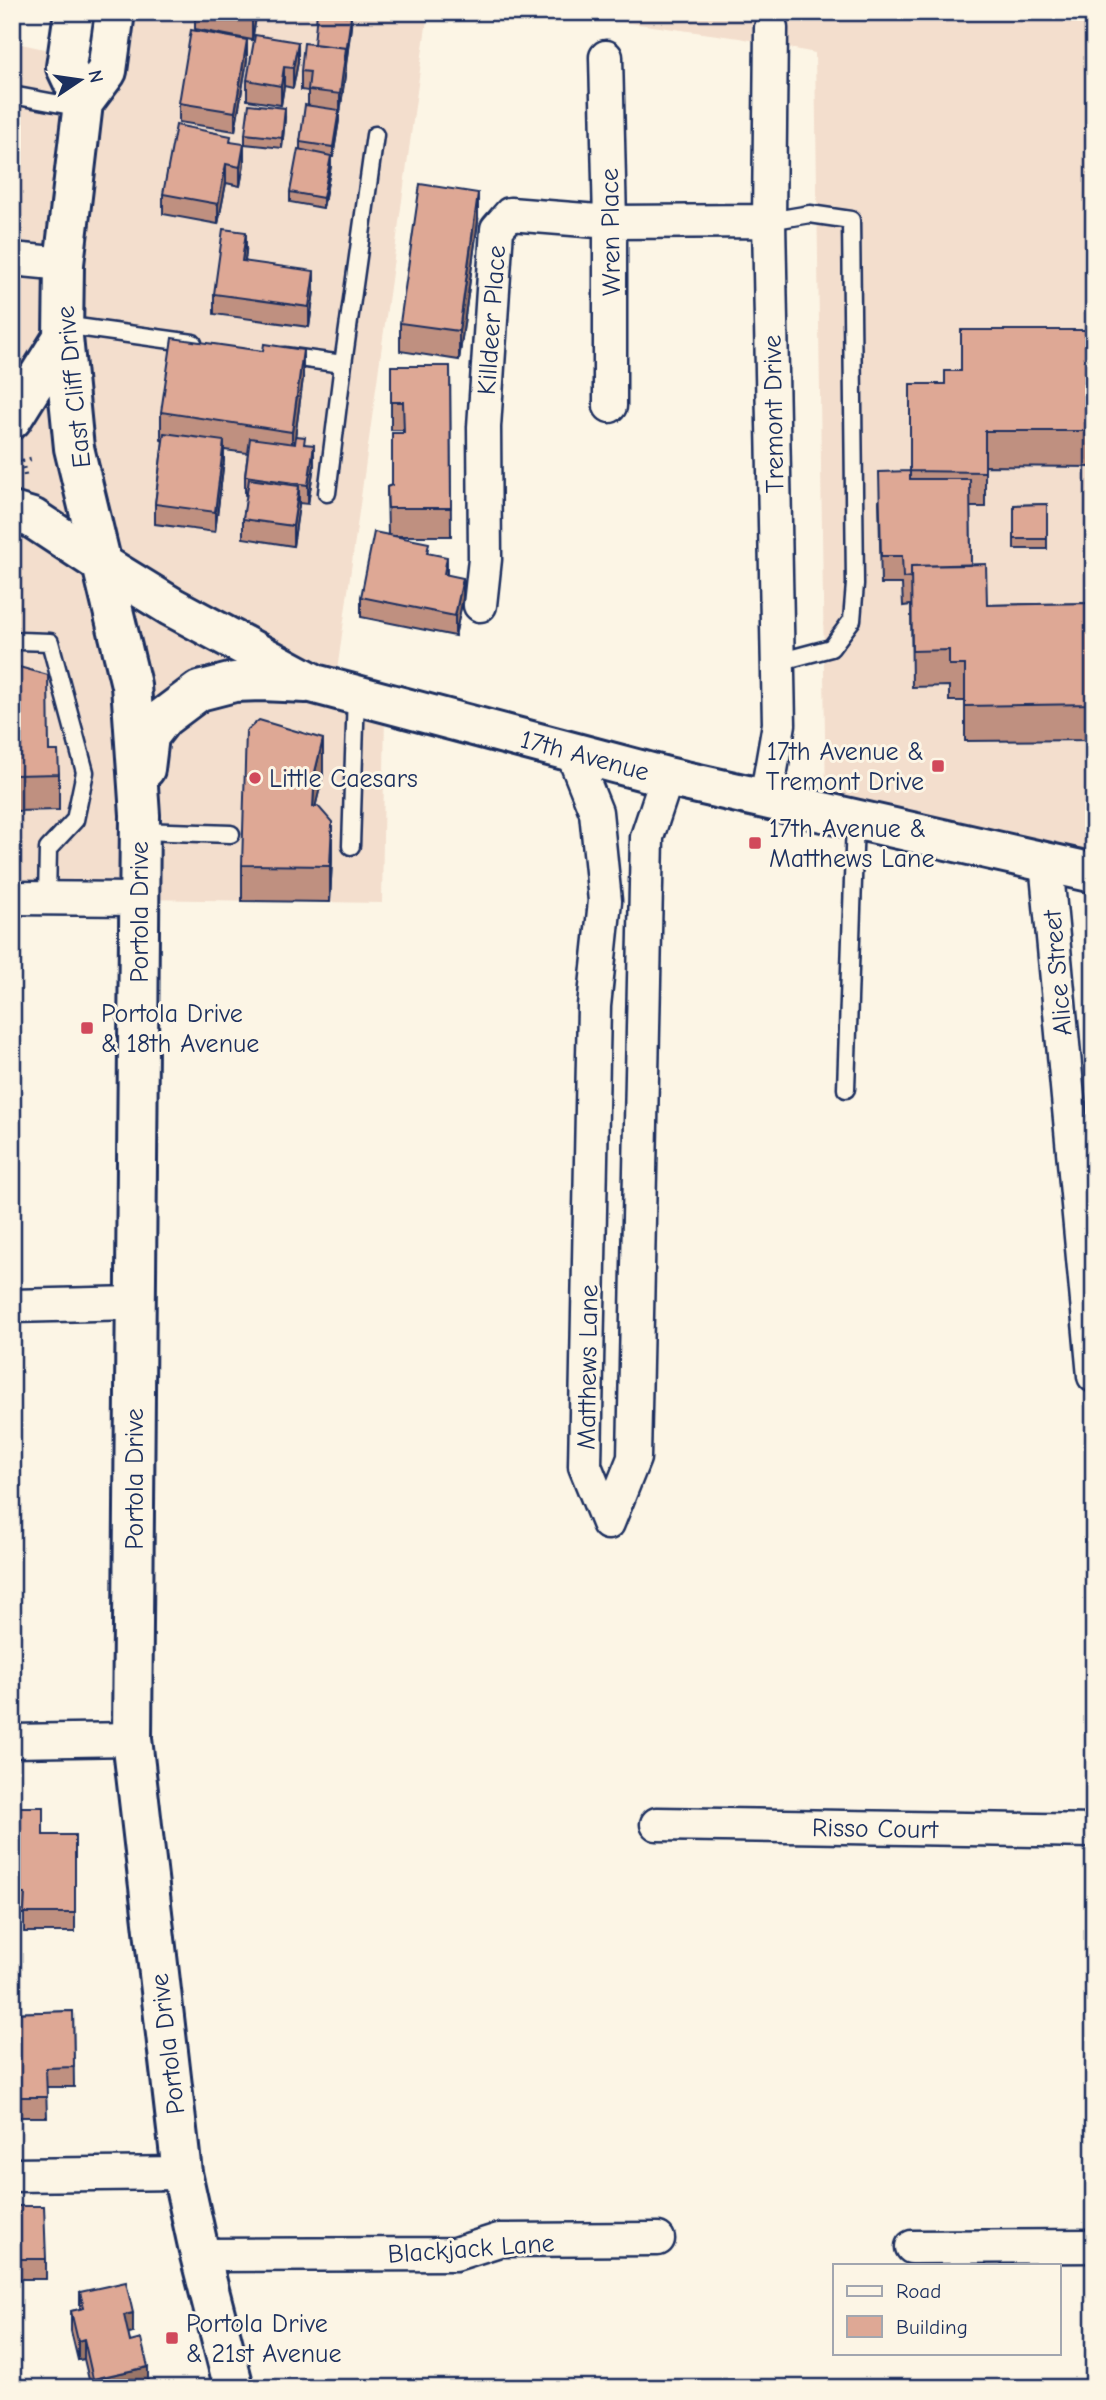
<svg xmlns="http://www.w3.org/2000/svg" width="1106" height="2400" viewBox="0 0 1106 2400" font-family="'Comic Neue',sans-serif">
<rect width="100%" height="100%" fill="#fcf5e5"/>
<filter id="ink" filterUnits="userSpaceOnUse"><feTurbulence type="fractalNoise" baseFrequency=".0143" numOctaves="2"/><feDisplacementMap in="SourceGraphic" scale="14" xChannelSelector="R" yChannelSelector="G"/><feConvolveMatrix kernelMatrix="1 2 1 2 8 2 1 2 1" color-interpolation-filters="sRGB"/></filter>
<g filter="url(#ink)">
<path fill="#f3decd" d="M98 12H428L333 700 385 711 382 903 12 897V42L91 59Z
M551 12H1094V864L826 806 815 53 739 38Z"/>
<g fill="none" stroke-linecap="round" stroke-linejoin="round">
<g stroke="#1b2f5e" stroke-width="21">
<path id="service" d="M12 95 82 108
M769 221 810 214 851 220 855 584 852 620 831 648 778 662
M63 325 193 343
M284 356 343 364 375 135
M327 493 343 364
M19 641 50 642 85 772 75 820 48 849 47 898
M140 831 231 834
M351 846 356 694
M846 1089 855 820"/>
</g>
<g stroke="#1b2f5e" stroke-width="37">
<path id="minor" d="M606 57 610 222V406
M12 259 64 264
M480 605 485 559 484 427 497 229 510 214 610 222 769 221
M572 752 596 812 605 901 594 1006 585 1466 608 1523
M766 799 779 724 769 221 771 28
M1046 862 1094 1376
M12 898 139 899
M12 1306 135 1303
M608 1523 634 1458 647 837 667 777
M12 1741 132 1739
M657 1824 1094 1831
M12 2175 182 2173
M912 2247 1094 2246
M200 2255 455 2254 499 2240 658 2239"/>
</g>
<g stroke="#1b2f5e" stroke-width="44">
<path id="tertiary" d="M12 512 32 518 102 564"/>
</g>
<g stroke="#1b2f5e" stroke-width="44">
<path id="secondary" d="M74 12 66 67 83 103
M115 12 107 71 83 103 64 264 63 337 74 448 131 685 140 815 132 1739 182 2173 200 2255 234 2388
M12 419 63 337
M102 564 172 607 315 684 667 777 1094 873
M145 769 149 736 163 718 199 691 234 682 261 681 306 683"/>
</g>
<path stroke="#1b2f5e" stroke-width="4.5" stroke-dasharray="2 5" stroke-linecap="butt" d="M17 455 22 461 25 476
M22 461 35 458"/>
<use href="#service" stroke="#fcf5e5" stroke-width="16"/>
<use href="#minor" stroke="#fcf5e5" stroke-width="32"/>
<use href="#tertiary" stroke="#fcf5e5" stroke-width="38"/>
<use href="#secondary" stroke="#fcf5e5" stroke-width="38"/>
</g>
<path fill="#bf9080" stroke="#1b2f5e" stroke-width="2" d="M195 12H257L252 40 195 29Z
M351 26 340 113H339V120L333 157H331V166L323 208 290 202V192L300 150V142L308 106V91L301 90V71Z
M247 60 235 131 179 122V103Z
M298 62 293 88 284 86 281 105 247 100V80Z
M285 118 282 148 245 144V134Z
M231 142 244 164 240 186 226 183 218 224 163 214V194Z
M478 221 459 360 400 351V323Z
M246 252 245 261 314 291 309 327 214 314V294Z
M1094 330V467L985 466V507H970L971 565 987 605 1094 603V740L965 741V701H949V686L912 687 911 605 903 606 902 584H881L879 501 910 471 945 384 961 371Z
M391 366H450L451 536H395L429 554 447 575 463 598 455 636 361 617V597L388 535 387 487 392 485 403 433V430H391Z
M303 378 294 444H305L314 465 308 504 299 503 293 546 243 538V519L247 496 245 495V476L248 453 224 450V460L215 532 155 524V504L163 441 161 440V412Z
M1047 504V549H1014V505Z
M12 665 59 774V810L15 811V789L12 788Z
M323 775 315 807 332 858 330 902 242 901V865Z
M12 1807 43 1835H75V1932H24V1914H12Z
M73 2011 74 2087H46L47 2117H12V2013Z
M12 2206 46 2259V2279H18V2265H12Z
M80 2292 133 2333 128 2334 130 2342 148 2387 143 2388H91L84 2359 78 2360 71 2331V2311L80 2309Z"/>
<path fill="#9b7668" stroke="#1b2f5e" stroke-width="2" d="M253 12H257L252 40V20Z
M351 16V26L346 63V53Z
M247 40V60L235 131V112Z
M298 42V62L293 88V68Z
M346 48V68L340 113V94Z
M284 67V86L281 105V86Z
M285 108V118L282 148V138Z
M339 110V120L333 157V147Z
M244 144V164L240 186V167Z
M331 156V166L323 208V198Z
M226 164V183L218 224V204Z
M478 193V221L459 360V331Z
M246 232V252L242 281V261Z
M314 271V291L309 327V307Z
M303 350V378L292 460V432Z
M224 441V460L215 532V512Z
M314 445V465L308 504V485Z
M299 486V506L293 546V526Z
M447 557V577L444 574Z
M463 578V598L455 636V616Z
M323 739V775L315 808 313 807 315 772Z
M332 822V858L330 902V866Z
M133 2313V2333L124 2335V2315Z
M84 2339V2359L78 2360V2341Z
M148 2367V2387L143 2388H93V2379Z"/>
<path fill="#dea895" stroke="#1b2f5e" stroke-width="2" d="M209 12H253L252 20Z
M317 12 351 16 346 53V48L314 44Z
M191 30 247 40 235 112 179 103Z
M255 35 298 42 293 68 284 67 281 86 247 80Z
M304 43 346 48 340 94 308 90 310 72 301 71Z
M249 104 285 108 282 138 245 134Z
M305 105 339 110 333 147 300 142Z
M176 125 231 136 230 142 244 144 240 167 226 164 218 204 163 194Z
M298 149 331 156 323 198 290 192Z
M420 184 478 193 459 331 400 323Z
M223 229 246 232 242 261 314 271 309 307 214 294Z
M961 330H1094V431H985V472L910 471V384H945V371H961Z
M172 338 263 351 264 344 303 350 292 432 161 412Z
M391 366H450L451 508H388L387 487 392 485V433H404L403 402H391Z
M164 433 224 441 215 512 155 504Z
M296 436 305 437 304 444 314 445 308 485 245 476 250 438 295 444Z
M910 471V479H970L971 565 911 566V577L903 578 902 556H881L879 472Z
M249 479 299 486 293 526 243 519Z
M1047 504V539H1014V505Z
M374 532 429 543 427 553 447 557 444 574 463 578 455 616 361 597Z
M986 564 987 605 1094 603V704L965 706V665H949V650L912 651 911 566Z
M12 665 48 675 49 751H58L59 774 15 775V753H12Z
M259 720 323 739 315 772 313 807 318 806 332 822 330 866 242 865 246 731Z
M12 1807H43V1835H75V1913H24L25 1894H12Z
M73 2011 74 2067 46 2068 47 2097H12V2013Z
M12 2206H44L46 2259H18V2245L12 2246Z
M126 2282 133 2313 124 2315 130 2342 141 2339 148 2367 93 2379 84 2339 78 2341 71 2311 84 2308 80 2292Z"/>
</g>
<g fill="#d1495b" stroke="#fcf5e5" stroke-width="2.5">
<rect x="931" y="759" width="14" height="14" rx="3.5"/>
<circle cx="255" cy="778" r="7"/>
<rect x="748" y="836" width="14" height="14" rx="3.5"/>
<rect x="80" y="1021" width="14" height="14" rx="3.5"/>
<rect x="165" y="2331" width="14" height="14" rx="3.5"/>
</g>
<g text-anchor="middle" stroke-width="6" stroke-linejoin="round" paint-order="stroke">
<g font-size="26" fill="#1b2f5e" stroke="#fcf5e5">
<text transform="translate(610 232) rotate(-91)" y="9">Wren Place</text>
<text transform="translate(491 320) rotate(-86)" y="9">Killdeer Place</text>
<text transform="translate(73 387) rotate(-96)" y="9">East Cliff Drive</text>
<text transform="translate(773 414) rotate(-91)" y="9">Tremont Drive</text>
<text transform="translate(585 755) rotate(15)" y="9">17th Avenue</text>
<text transform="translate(139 912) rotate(-90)" y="9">Portola Drive</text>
<text transform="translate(1057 973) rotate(-95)" y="9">Alice Street</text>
<text transform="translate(587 1367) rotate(-89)" y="9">Matthews Lane</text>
<text transform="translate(134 1479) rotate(-90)" y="9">Portola Drive</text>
<text transform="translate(875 1828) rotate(1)" y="9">Risso Court</text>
<text transform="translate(167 2044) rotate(-97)" y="9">Portola Drive</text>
<text transform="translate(471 2248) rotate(-4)" y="9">Blackjack Lane</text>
</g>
<g font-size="26" fill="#1b2f5e" stroke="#fcf5e5" text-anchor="start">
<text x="924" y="760" text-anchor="end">17th Avenue &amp;<tspan x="924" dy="30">Tremont Drive</tspan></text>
<text x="269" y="787">Little Caesars</text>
<text x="769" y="837">17th Avenue &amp;<tspan x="769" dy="30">Matthews Lane</tspan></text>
<text x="101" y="1022">Portola Drive<tspan x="101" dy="30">&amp; 18th Avenue</tspan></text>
<text x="186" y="2332">Portola Drive<tspan x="186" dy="30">&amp; 21st Avenue</tspan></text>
</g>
</g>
<rect width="1106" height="2400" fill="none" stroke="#fcf5e5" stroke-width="42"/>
<rect x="21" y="21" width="1064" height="2358" fill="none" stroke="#1b2f5e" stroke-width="2.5" filter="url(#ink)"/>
<rect x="833" y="2264" width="228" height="91" fill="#fcf5e5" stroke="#a2a6af" stroke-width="2"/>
<rect x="847" y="2286" width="35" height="10" fill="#fcf5e5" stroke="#a2a6af" stroke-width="2"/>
<text x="896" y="2298" font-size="21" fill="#1b2f5e">Road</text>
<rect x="847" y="2316" width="35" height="21" fill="#dea895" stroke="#a2a6af" stroke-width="2"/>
<text x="896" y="2334" font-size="21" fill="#1b2f5e">Building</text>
<g transform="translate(80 80) rotate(77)" stroke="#fcf5e5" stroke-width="5" paint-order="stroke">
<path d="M0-5L12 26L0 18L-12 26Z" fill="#1b2f5e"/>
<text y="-10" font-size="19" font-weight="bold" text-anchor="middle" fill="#1b2f5e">N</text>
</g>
</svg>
